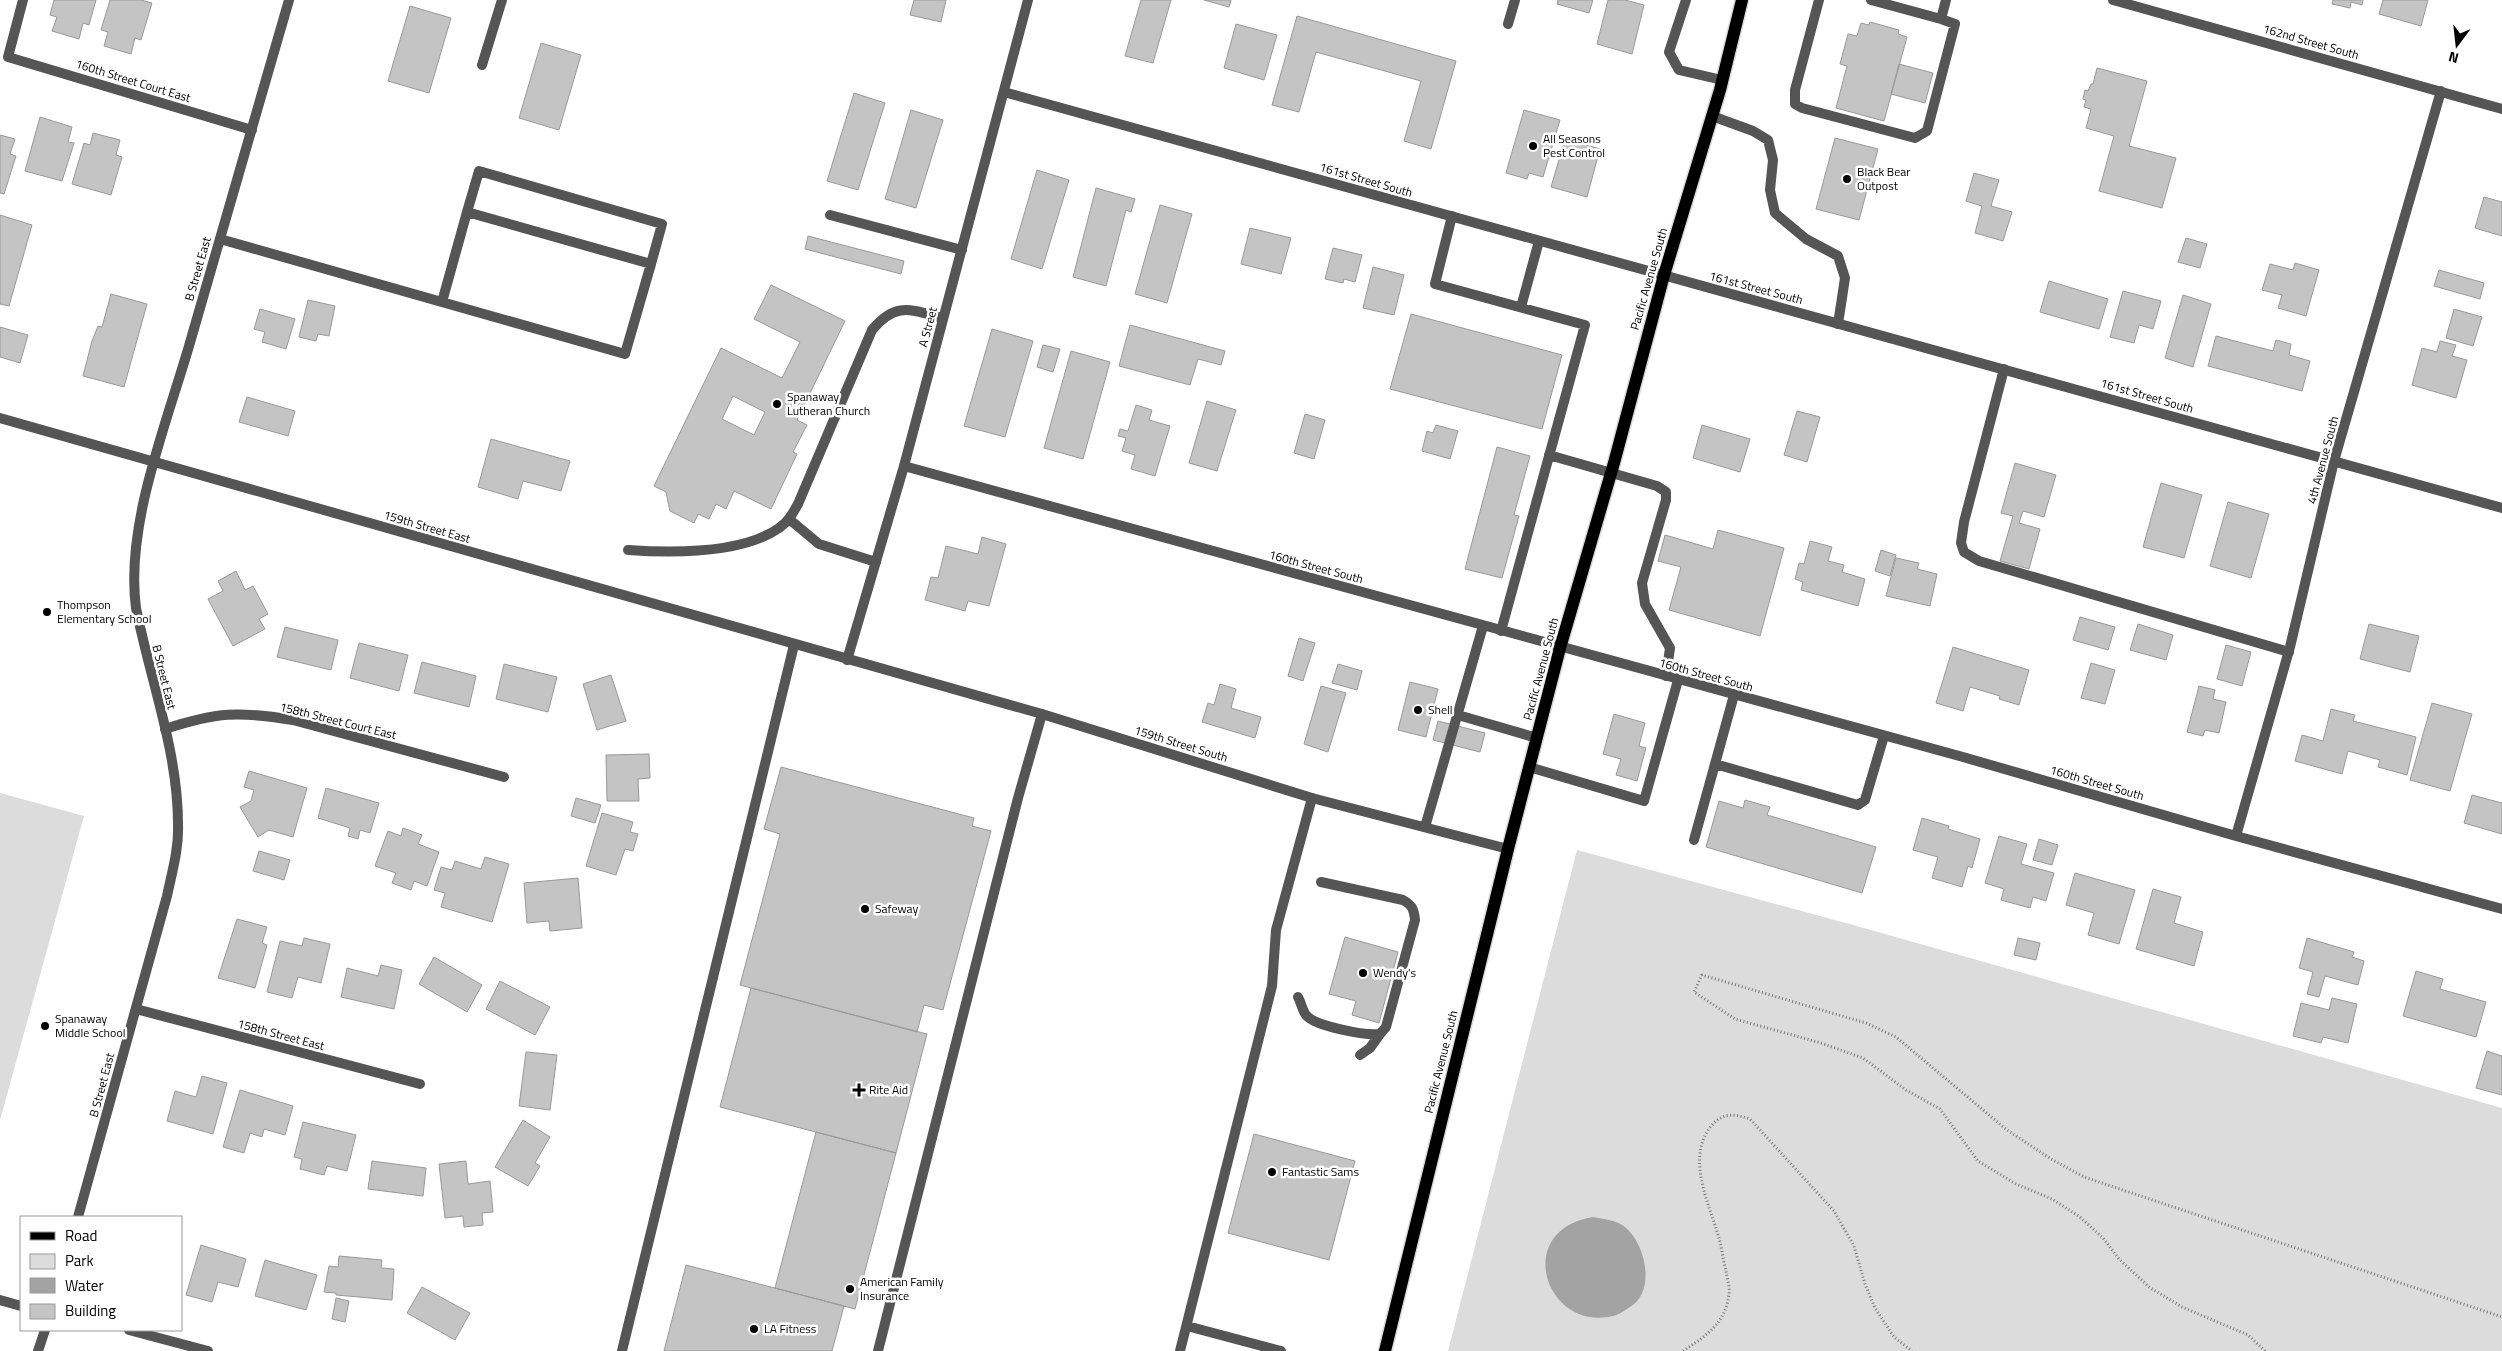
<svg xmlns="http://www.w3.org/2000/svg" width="2502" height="1351" viewBox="0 0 2502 1351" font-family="'Titillium Web',sans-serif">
<rect width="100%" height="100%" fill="#fff"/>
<path fill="#dcdcdc" d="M0 793 84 816 0 1120Z
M1577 850 1853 925 2502 1108V1351H1448Z"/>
<path fill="#a3a3a3" d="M1593 1217C1603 1219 1617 1220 1625 1227 1646 1244 1656 1292 1630 1307 1625 1310 1619 1315 1613 1316 1545 1332 1512 1230 1593 1217Z"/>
<path fill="#c4c4c4" stroke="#999" fill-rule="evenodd" d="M54 0H96L89 25 83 23 79 39 52 31 57 17 50 15Z
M110 0H141L152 3 141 40 135 38 131 54 104 46 108 32 101 30Z
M914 0H946L941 22 910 15Z
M1141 0H1171L1153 63 1125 56Z
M1204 0H1231L1229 7Z
M1558 0H1593L1589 13 1557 4Z
M1608 0H1625L1644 5 1632 54 1597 44Z
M2333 0H2363L2362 5 2351 2 2350 8 2332 4Z
M2383 0H2428L2421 26 2379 14Z
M410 6 451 18 429 93 388 81Z
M1297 16 1456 61 1431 149 1404 141 1421 81 1316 52 1299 112 1272 105Z
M1870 22 1899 30 1898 34 1907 37 1884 121 1836 108 1847 66 1840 64 1848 34 1857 36 1861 23 1869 25Z
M1236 24 1277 35 1264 80 1224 68Z
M541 43 581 55 559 130 519 118Z
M1899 64 1933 73 1925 103 1891 94Z
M2097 68 2147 81 2129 146 2176 158 2162 208 2099 191 2114 136 2086 128 2091 109 2084 107 2086 100 2083 99 2085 90 2088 91 2091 84H2093Z
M854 93 885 103 858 190 827 181Z
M911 110 943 120 916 208 885 199Z
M1524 110 1560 120 1543 177 1529 173 1527 179 1506 173Z
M40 117 72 127 68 142 74 143 62 181 25 171Z
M93 133 120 140 116 155 122 157 111 195 72 184 84 143 90 145Z
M0 135 15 139 10 154 16 156 4 194 0 193Z
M1835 138 1878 149 1859 220 1816 209Z
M1565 139 1600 149 1587 197 1551 187Z
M1037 170 1069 180 1042 269 1011 259Z
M1974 173 1999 180 1991 206 2012 212 2003 241 1975 233 1982 206 1966 201Z
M1096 188 1135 199 1131 212 1126 210 1106 286 1073 277Z
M2484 197 2502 202V236L2475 228Z
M1160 205 1192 214 1167 303 1135 294Z
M0 215 32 225 9 306 0 304Z
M1250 228 1291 238 1281 274 1241 264Z
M808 236 904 261 901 274 805 249Z
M2186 238 2207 244 2200 268 2178 262Z
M1333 248 1362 255 1355 282 1344 279 1343 283 1325 279Z
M2295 263 2319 270 2306 316 2278 308 2282 295 2262 290 2270 264 2293 270Z
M1373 267 1404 275 1394 315 1363 308Z
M2439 270 2484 283 2480 299 2434 286Z
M2049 281 2108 299 2099 329 2040 312Z
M771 285 845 321 797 420 807 425 793 452 797 454 771 509 734 491 726 509 716 504 709 519 698 514 694 523 670 511 666 492 654 486 721 348 782 378 800 342 754 319ZM733 396 765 412 754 435 722 419Z
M2123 291 2161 301 2153 329 2139 325 2134 343 2110 337Z
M111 294 147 304 124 387 83 376 92 341 98 326 102 327Z
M2183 295 2211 304 2193 367 2165 358Z
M308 300 335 306 329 336 318 334 316 341 299 337Z
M260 309 295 319 286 349 262 342 265 332 254 329Z
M2454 309 2482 317 2473 346 2446 338Z
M1411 314 1562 355 1542 429 1390 389Z
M1130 325 1225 351 1221 365 1198 359 1190 385 1119 366Z
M0 327 28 335 20 363 0 357Z
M992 329 1033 341 1005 437 964 426Z
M2216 336 2273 351 2276 340 2291 344 2289 355 2310 361 2302 391 2208 366Z
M2440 341 2456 345 2452 356 2467 360 2456 398 2412 385 2422 348 2437 352Z
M1043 345 1060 349 1053 372 1037 367Z
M1071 351 1110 362 1083 459 1044 448Z
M247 397 295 411 288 436 239 422Z
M1207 401 1236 410 1217 471 1189 463Z
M1136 405 1152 410 1149 420 1170 426 1155 476 1131 469 1135 455 1122 451 1126 438 1118 436 1120 429 1128 431Z
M1797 411 1820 417 1807 462 1784 455Z
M1305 414 1325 420 1314 459 1294 453Z
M1436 425 1458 431 1450 459 1422 451 1427 431 1433 433Z
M1702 425 1750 439 1740 472 1693 458Z
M491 439 570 461 561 491 523 481 518 499 478 487Z
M1497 447 1530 456 1514 515 1519 516 1502 578 1465 569Z
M2015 463 2056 475 2044 517 2023 511 2019 523 2040 529 2029 569 2000 561 2013 516 2001 513Z
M2161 483 2202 495 2184 558 2143 547Z
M2228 502 2269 514 2251 578 2210 566Z
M1718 530 1784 548 1760 636 1669 610 1681 567 1658 561 1665 535 1713 549Z
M982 537 1006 544 989 606 968 601 965 611 925 600 931 577 938 578 946 546 978 554Z
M1810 541 1832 547 1828 561 1844 565 1842 572 1865 579 1858 606 1801 590 1803 582 1795 579 1799 563 1804 564Z
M1881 550 1896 555 1890 576 1875 571Z
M1896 558 1919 563 1917 569 1937 574 1930 606 1886 596Z
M236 571 245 590 253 586 268 614 259 619 265 629 233 646 208 599 223 591 218 581Z
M2080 617 2115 627 2108 650 2073 640Z
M2138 624 2173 635 2166 660 2130 650Z
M2369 624 2419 636 2410 672 2360 659Z
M285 627 338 640 331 670 277 657Z
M1299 638 1315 643 1303 681 1288 676Z
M359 643 408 655 399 691 350 678Z
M2226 645 2251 652 2242 686 2217 679Z
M1953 647 2029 670 2019 705 1999 699 2000 696 1970 687 1963 711 1936 703Z
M422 662 476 676 469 707 414 693Z
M2091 663 2115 670 2105 704 2081 698Z
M504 664 557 677 548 712 496 699Z
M1338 664 1362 671 1357 690 1332 683Z
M611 675 626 721 597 730 583 684Z
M1410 682 1438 689 1426 737 1398 730Z
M1220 684 1236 689 1231 708 1261 717 1255 738 1202 722 1208 703 1214 705Z
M1321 686 1346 693 1328 752 1304 744Z
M2199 686 2215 690 2213 699 2226 702 2219 733 2205 730 2203 736 2187 732Z
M2432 703 2472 714 2450 791 2410 780Z
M2331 709 2355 715 2353 721 2416 737 2407 775 2378 767 2380 760 2348 751 2342 774 2295 761 2302 735 2323 741Z
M1614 714 1645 723 1639 746 1646 748 1637 781 1616 775 1621 759 1603 754Z
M1438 721 1485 733 1480 752 1433 740Z
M649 754 650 778 638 779 639 801H607L606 755Z
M781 767 974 818 972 826 991 831 943 1010 924 1005 917 1032 740 985 780 834 764 829Z
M249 771 307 788 293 837 269 830 258 837 240 807 251 801 254 790 244 787Z
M326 788 379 803 370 833 360 830 358 839 348 836 350 828 318 818Z
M2472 795 2502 803V834L2464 823Z
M576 798 601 805 595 823 571 816Z
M1745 800 1770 807 1767 815 1876 847 1862 893 1706 847 1719 801 1743 808Z
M602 813 633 822 630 832 638 834 633 851 625 849 616 875 586 866Z
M1922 818 1949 826 1948 829 1980 839 1972 868 1968 866 1962 887 1932 878 1938 857 1913 850Z
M403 828 422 835 418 844 439 852 427 886 414 881 411 890 392 883 396 873 375 866 388 831 401 836Z
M1999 836 2027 844 2021 864 2054 873 2046 901 2033 897 2030 908 2001 900 2004 889 1985 883Z
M2039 839 2058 845 2052 865 2033 860Z
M259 851 290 860 284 880 253 871Z
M485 857 509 864 492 922 441 907 445 893 434 890 441 867 452 870 455 861 481 869Z
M2075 873 2135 890 2119 944 2088 935 2094 913 2066 905Z
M578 878 582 928 550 931 549 921 527 923 524 883Z
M2153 889 2181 897 2174 923 2203 932 2194 966 2136 949Z
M237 919 267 927 262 943 267 945 255 988 218 978Z
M1345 937 1398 952 1379 1023 1352 1015 1356 1001 1329 994Z
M304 938 330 944 321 983 298 977 292 998 267 992 280 941 302 946Z
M2018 938 2040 943 2036 960 2014 955Z
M2307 938 2354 952 2352 957 2364 961 2358 985 2325 976 2319 997 2307 994 2313 972 2299 968Z
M434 957 482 985 467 1012 419 984Z
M381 965 402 970 394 1009 341 997 347 968 378 976Z
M2416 971 2443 979 2440 989 2486 1002 2476 1037 2403 1016Z
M500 981 550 1007 535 1035 486 1009Z
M751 988 927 1034 896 1153 720 1107Z
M2332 998 2357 1004 2348 1043 2323 1037 2321 1043 2293 1036 2301 1003 2329 1010Z
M2487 1051 2502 1056V1095L2476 1088Z
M526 1052 557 1055 550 1110 519 1106Z
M202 1076 227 1083 213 1134 167 1121 175 1091 196 1097Z
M240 1090 293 1106 285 1135 264 1129 262 1137 250 1133 244 1153 223 1147Z
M523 1120 550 1137 535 1163 540 1166 528 1186 495 1167Z
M303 1122 356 1135 347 1171 327 1166 324 1175 300 1169 302 1159 294 1157Z
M816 1132 896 1153 855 1309 775 1288Z
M1254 1134 1355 1161 1329 1260 1228 1233Z
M372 1161 426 1168 423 1196 368 1189Z
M466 1161 468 1184 490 1181 493 1212 482 1213 483 1225 464 1227 463 1216 445 1218 439 1164Z
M201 1245 246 1259 238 1287 218 1282 212 1302 186 1295Z
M339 1256 382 1260 381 1268 394 1269 392 1300 336 1295V1293L324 1292 329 1266 338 1267Z
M265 1260 317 1275 306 1310 255 1296Z
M686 1265 844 1306 832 1351H664Z
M422 1287 470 1313 455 1340 407 1313Z
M336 1298 349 1301 345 1322 332 1319Z"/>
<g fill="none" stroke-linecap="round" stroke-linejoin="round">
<g stroke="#dbdbdb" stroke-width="15">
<path id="primary" d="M1385 1351 1508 849 1560 648 1614 463 1664 275 1720 90 1742 0"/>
</g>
<path stroke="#777" stroke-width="3" stroke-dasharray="1 2.5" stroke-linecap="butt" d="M1683 1351C1706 1336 1726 1323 1729 1294 1730 1287 1727 1278 1726 1271 1723 1260 1722 1249 1719 1238 1709 1203 1685 1157 1712 1125 1724 1112 1735 1114 1750 1119L1834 1211 1854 1246 1865 1284 1875 1308 1894 1337 1912 1351
M2265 1351 2248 1335 2182 1307 2149 1287 2119 1259 2103 1238 2080 1217 2052 1199 2016 1184 1978 1161 1940 1109 1906 1090 1863 1058 1821 1043 1735 1019 1694 992 1702 975 1866 1023 1896 1037 2007 1130 2051 1159 2084 1177 2502 1317"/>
<path stroke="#555" stroke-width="10" d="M1686 0 1669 52 1679 70 1722 80
M1819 0 1795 90V104L1802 108 1915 138 1927 131 1955 24 1941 19
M1871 0 1941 19 1946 0
M1508 24 1515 0
M1712 116 1753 131 1768 140 1773 160 1770 190 1775 213 1806 239 1838 256 1845 278 1838 324
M467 212 479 171 662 224 651 264
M830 215 962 250
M1452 216 1435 284 1585 325 1501 631
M220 239 625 354 651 264 467 212 442 302
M1521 307 1539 241
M2004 369 1964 522 1961 543 1964 552 1979 561 2289 652
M1549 455 1657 486 1666 492V500L1642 583 1645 604 1670 648 1666 676
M789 519 819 544 876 562
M628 550C672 553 742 554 779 528 788 522 793 513 798 504L872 330C896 301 911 310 943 318
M1458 715 1537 738
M1715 764 1734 695
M1529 767 1644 801 1678 680
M1425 827 1483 626
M1694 840 1715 764 1858 805 1865 800 1884 736
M1298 997C1301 1002 1302 1010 1306 1015 1314 1026 1366 1036 1380 1034L1386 1027 1415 920C1414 909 1412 905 1403 900L1321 882
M1360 1055 1370 1048 1380 1034
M0 1300 21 1306
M1187 1326 1281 1351
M622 1351 794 645
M878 1351 1018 798 1042 714
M1180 1351 1272 986 1276 930 1312 798"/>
<path stroke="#555" stroke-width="10" d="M23 0 8 57 252 130
M2113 0 2502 109
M482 65 502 0
M1004 92 2502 508
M904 466 1963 757 2236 836 2502 909
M847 660 904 466 1028 0
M165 729C217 712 238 711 293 720L504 777
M2236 836 2290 647 2334 461 2441 91
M136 1009 420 1084
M129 1330 208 1351"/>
<path stroke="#555" stroke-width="10" d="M0 418 1042 714 1312 798 1508 849
M78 1217 167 896C172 872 179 849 178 824 178 751 150 679 136 608 125 526 166 425 189 346 222 231 256 115 289 0
M38 1351 45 1330"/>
<use href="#primary" stroke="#000" stroke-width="12"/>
</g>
<g fill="#000" stroke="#fff" stroke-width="2">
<circle cx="1533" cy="146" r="5"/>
<circle cx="1847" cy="179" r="5"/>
<circle cx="777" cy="404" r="5"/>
<circle cx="47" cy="612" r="5"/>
<circle cx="1418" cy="710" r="5"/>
<circle cx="865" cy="909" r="5"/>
<circle cx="1363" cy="973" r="5"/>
<circle cx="45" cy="1026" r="5"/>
<path d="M856.5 1082.5h5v5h5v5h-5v5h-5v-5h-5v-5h5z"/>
<circle cx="1272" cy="1172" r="5"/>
<circle cx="850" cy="1289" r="5"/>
<circle cx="754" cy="1329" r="5"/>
</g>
<g text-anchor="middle" stroke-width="5" stroke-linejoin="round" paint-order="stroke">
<g font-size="12" fill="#000" stroke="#fff">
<text transform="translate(2311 42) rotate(16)" y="4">162nd Street South</text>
<text transform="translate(133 81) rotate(17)" y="4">160th Street Court East</text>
<text transform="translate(1366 180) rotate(16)" y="4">161st Street South</text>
<text transform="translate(198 269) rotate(-74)" y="4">B Street East</text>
<text transform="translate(1649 279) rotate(-74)" y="4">Pacific Avenue South</text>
<text transform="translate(1756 288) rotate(15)" y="4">161st Street South</text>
<text transform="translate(928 327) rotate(-75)" y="4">A Street</text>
<text transform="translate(2147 396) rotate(16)" y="4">161st Street South</text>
<text transform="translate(2323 460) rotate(-75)" y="4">4th Avenue South</text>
<text transform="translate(427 527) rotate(16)" y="4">159th Street East</text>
<text transform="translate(1316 567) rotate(15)" y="4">160th Street South</text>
<text transform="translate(1541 669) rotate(-75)" y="4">Pacific Avenue South</text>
<text transform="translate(1706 675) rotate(15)" y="4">160th Street South</text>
<text transform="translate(164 677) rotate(76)" y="4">B Street East</text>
<text transform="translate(338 721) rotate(14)" y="4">158th Street Court East</text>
<text transform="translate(1181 744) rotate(17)" y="4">159th Street South</text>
<text transform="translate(2097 783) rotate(16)" y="4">160th Street South</text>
<text transform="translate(281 1035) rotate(15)" y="4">158th Street East</text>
<text transform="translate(1441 1062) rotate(-76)" y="4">Pacific Avenue South</text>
<text transform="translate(102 1085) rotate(-75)" y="4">B Street East</text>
</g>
<g font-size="12" fill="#000" stroke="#fff" text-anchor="start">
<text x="1543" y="143">All Seasons<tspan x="1543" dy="14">Pest Control</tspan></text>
<text x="1857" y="176">Black Bear<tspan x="1857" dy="14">Outpost</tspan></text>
<text x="787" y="401">Spanaway<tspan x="787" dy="14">Lutheran Church</tspan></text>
<text x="57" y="609">Thompson<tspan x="57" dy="14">Elementary School</tspan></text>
<text x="1428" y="714">Shell</text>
<text x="875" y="913">Safeway</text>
<text x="1373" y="977">Wendy's</text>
<text x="55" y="1023">Spanaway<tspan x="55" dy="14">Middle School</tspan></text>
<text x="869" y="1094">Rite Aid</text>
<text x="1282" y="1176">Fantastic Sams</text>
<text x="860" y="1286">American Family<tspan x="860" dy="14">Insurance</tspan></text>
<text x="764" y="1333">LA Fitness</text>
</g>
</g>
<rect x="20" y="1216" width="162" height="115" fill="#ffffff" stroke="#999999"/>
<rect x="30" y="1232" width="25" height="8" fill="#000000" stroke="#999999"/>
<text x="65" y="1241" font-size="15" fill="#000000">Road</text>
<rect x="30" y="1254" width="25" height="15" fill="#dcdcdc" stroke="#999999"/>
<text x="65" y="1266" font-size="15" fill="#000000">Park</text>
<rect x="30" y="1278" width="25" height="15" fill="#a3a3a3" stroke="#999999"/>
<text x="65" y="1291" font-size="15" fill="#000000">Water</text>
<rect x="30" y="1304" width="25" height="15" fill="#c4c4c4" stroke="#999999"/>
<text x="65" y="1316" font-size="15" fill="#000000">Building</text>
<g transform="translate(2457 45) rotate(195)" stroke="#ffffff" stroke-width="4" paint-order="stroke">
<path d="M0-4L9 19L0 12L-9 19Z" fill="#000000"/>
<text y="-8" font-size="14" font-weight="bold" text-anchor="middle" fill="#000000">N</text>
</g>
</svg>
